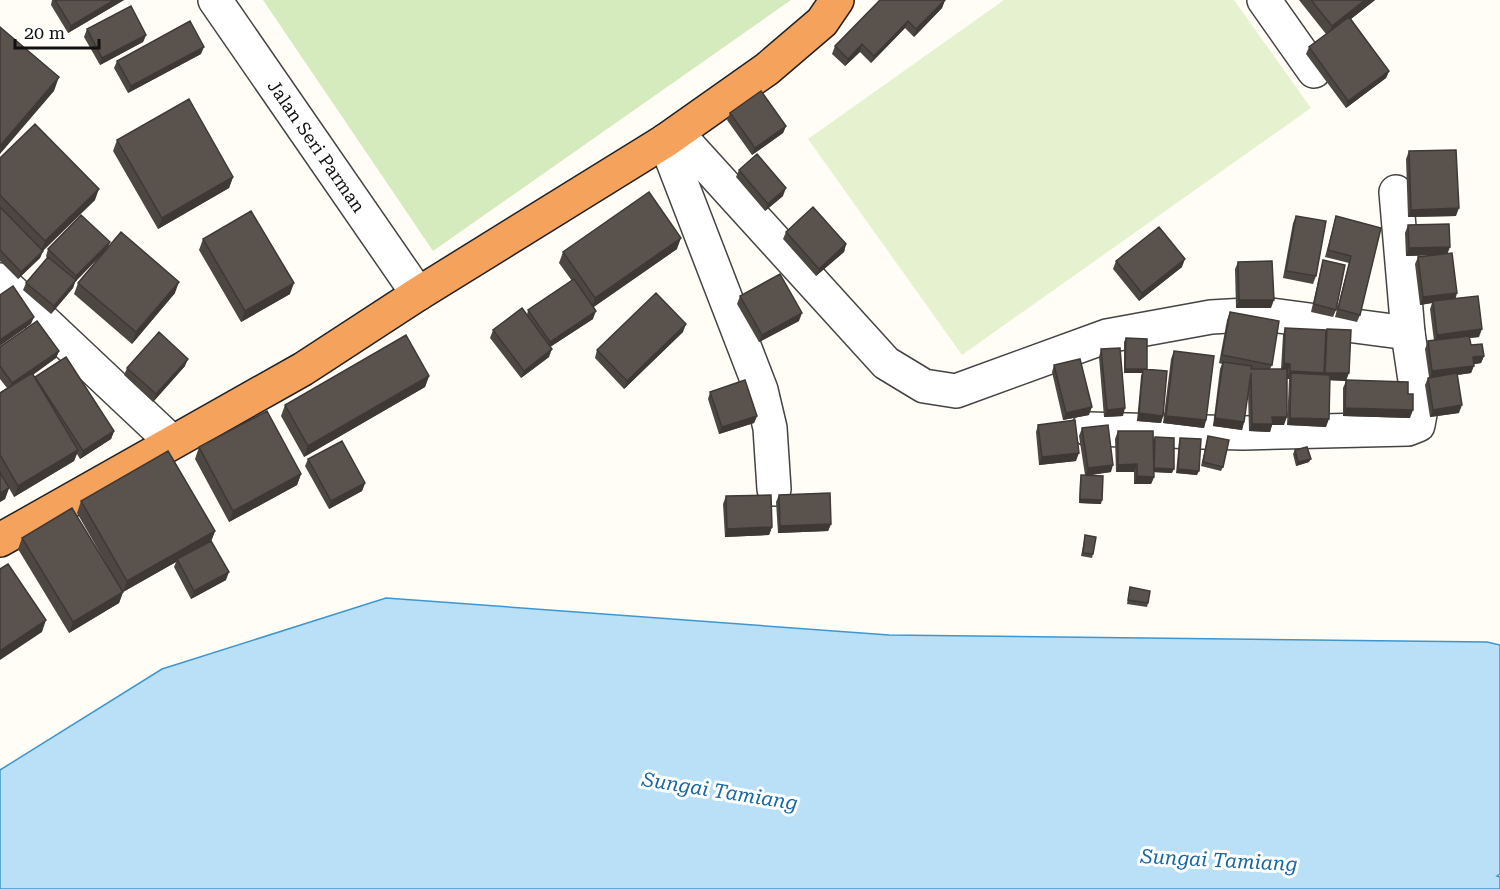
<svg xmlns="http://www.w3.org/2000/svg" width="1500" height="889" viewBox="0 0 1500 889" font-family="'Roboto Serif',serif">
<rect width="100%" height="100%" fill="#fffdf5"/>
<path fill="#d5ebbd" d="M263 0H791L433 251Z"/>
<path fill="#e6f2cf" d="M1004 0H1234L1311 108 962 355 808 139Z"/>
<path fill="#b9e0f7" stroke="#3f96cf" stroke-width="1.5" d="M386 598 889 635 1487 642 1500 645V874L1497 876 1500 877V889H0V770L162 669Z"/>
<g fill="none" stroke-linecap="round" stroke-linejoin="round">
<g stroke="#444" stroke-width="36">
<g id="minor">
<path id="s1" d="M215 0 418 294"/>
<path d="M1264 0 1314 71"/>
<path d="M677 133 886 363 924 386 956 391 1107 336 1211 317 1264 314 1408 333"/>
<path d="M665 141 761 390 770 428 774 489"/>
<path d="M0 280 172 442"/>
<path d="M1088 429 1243 433 1408 429 1418 425 1420 414 1408 333 1396 192"/>
</g>
</g>
<g stroke="#222" stroke-width="36">
<path id="highway" d="M0 540 303 369 418 294 665 141 767 69 822 22 837 0"/>
</g>
<use href="#minor" stroke="#fff" stroke-width="33"/>
<use href="#highway" stroke="#f5a25d" stroke-width="33"/>
</g>
<path fill="#4d4742" d="M52 0H124L68 33 51 5Z
M945 0 942 8 914 37 905 28 871 63 860 52 845 66 832 54 835 46Z
M1299 0H1375L1351 19 1389 71 1386 78 1346 108 1306 54 1309 47 1326 34Z
M87 29 146 35 143 42 100 65 84 37Z
M201 54 128 93 114 68 117 61Z
M730 113 786 126 783 133 752 155 727 120Z
M117 140 233 177 229 188 158 229 113 151Z
M1409 151 1456 216 1408 217 1406 159Z
M0 158 95 200 43 251 40 258 18 279 0 261Z
M739 170 783 196 765 211 736 177Z
M1296 216 1316 276 1313 284 1283 278 1293 223Z
M1336 216 1381 228 1360 315 1357 322 1335 317 1349 263 1325 257Z
M1408 225 1448 253 1455 299 1479 337 1469 338 1471 345 1484 356 1481 363 1474 364 1471 373 1457 375 1459 413 1430 417 1425 385 1428 378 1429 377 1425 349 1428 341H1434L1430 309 1432 303 1420 305 1415 264 1418 257 1429 255 1406 256 1405 233Z
M786 232 846 244 844 252 816 276 783 239Z
M203 239 290 294 241 322 199 250Z
M110 242 107 249 175 293 132 344 74 294 78 283 105 251 75 282 73 288 51 314 23 290 26 283 47 258 46 256 48 249Z
M677 249 593 307V319L550 347 549 357 521 378 490 338 493 330 527 315 528 310 572 281 559 263 563 252Z
M1323 260 1336 310 1333 317 1311 312 1321 268Z
M1116 261 1182 267 1139 301 1113 269Z
M1238 262 1271 308H1236L1235 269Z
M740 296 799 321 759 342 737 304Z
M1230 312 1272 365 1270 369H1281L1283 335 1285 328 1326 333 1327 329 1347 380 1408 394 1410 418 1343 416V388L1346 381 1330 380 1326 427 1287 425 1289 379H1287L1284 425H1272L1270 432 1249 431 1248 393 1244 422 1242 430 1213 426 1220 369 1222 364 1219 363 1227 320Z
M683 332 624 389 595 358 597 350Z
M1126 338 1147 369 1163 416 1161 423 1137 421 1141 376 1142 373H1124V342Z
M0 347 59 351 56 358 33 375 35 378V377L114 431 111 439 80 459 77 454 74 461 14 497 9 488 5 499 0 502V393L7 388 0 379Z
M1101 349 1123 416 1104 417 1099 357Z
M1174 351 1206 420 1204 428 1163 423 1171 359Z
M1054 365 1089 415 1063 420 1052 372Z
M185 366 153 402 124 375 127 368Z
M429 376 425 387 304 457 281 416 285 405Z
M710 392 757 416 754 423 719 434 708 399Z
M1038 425 1076 461 1039 465 1036 432Z
M1082 428 1111 472 1089 475 1101 504 1079 503 1080 479 1081 475H1085L1079 436Z
M1118 431 1153 440 1155 437 1172 473 1154 472V477L1151 484H1134V472H1116L1115 439Z
M1208 436 1223 467 1221 471 1201 466Z
M1180 438 1197 475 1176 473 1179 441Z
M199 447 301 474 297 485 229 522 195 459Z
M1295 450 1309 462 1296 466 1293 454Z
M308 459 365 483 362 491 329 509 305 466Z
M779 495 831 524 828 531 778 533 776 502Z
M726 496 772 527 769 535 725 537 723 504Z
M81 501 215 531 211 541 226 580 191 599 174 567 176 562 123 592 119 603 69 633 18 549 22 538 119 586 77 513Z
M1085 535 1093 554 1092 558 1081 556Z
M1130 587 1148 603 1147 607 1127 604Z"/>
<path fill="#3f3936" d="M114 0H124L68 33 71 26Z
M945 0 942 8 914 37 916 29Z
M1365 0H1375L1328 37 1332 26Z
M908 21 905 28 871 63 874 56Z
M146 35 143 42 100 65 102 58Z
M862 44 860 52 845 66 848 59Z
M204 47 201 54 128 93 131 86Z
M1389 71 1386 78 1346 108 1348 101Z
M59 77 54 91 0 154V146Z
M786 126 783 133 752 155 755 148Z
M233 177 229 188 158 229 162 218Z
M786 188 783 196 765 211 768 204Z
M99 189 95 200 41 252 45 241Z
M1459 208 1456 216 1408 217 1411 210Z
M681 238 677 249 591 309 595 298Z
M110 242 107 249 75 282 73 288 51 314 54 306 74 282 76 276Z
M846 244 844 252 816 276 819 269Z
M1450 247 1447 255 1406 256 1409 248Z
M43 251 40 258 18 279 21 272Z
M1185 259 1182 267 1139 301 1142 293Z
M179 282 175 293 132 344 136 332Z
M294 283 290 294 241 322 245 311Z
M1457 293 1455 301H1433L1432 303 1420 305 1423 297Z
M1239 300H1274L1271 308H1236Z
M596 311 593 319 547 349 550 342Z
M802 313 799 321 759 342 762 335Z
M34 317 31 324 0 346V340Z
M686 324 683 332 624 389 627 381Z
M1482 329 1479 337 1434 342 1437 335Z
M552 349 549 357 521 378 524 371Z
M59 351 56 358 9 391 12 383Z
M1484 356 1481 363 1470 365 1473 357Z
M188 359 185 366 153 402 156 394Z
M1284 363 1290 364 1287 372 1281 371Z
M1474 366 1471 373 1430 379 1432 371Z
M1125 369H1143L1142 373H1124Z
M1290 371 1324 373 1321 380 1291 373 1289 379H1287Z
M1325 373H1349L1346 381 1323 380Z
M429 376 425 387 304 457 308 446Z
M1462 405 1459 413 1430 417 1433 410Z
M1092 407 1089 415 1063 420 1066 413Z
M1125 408 1123 416 1104 417 1107 410Z
M1345 408 1413 410 1410 418 1343 416Z
M1139 413 1163 416 1161 423 1137 421Z
M757 416 754 423 719 434 722 427Z
M1166 416 1206 420 1204 428 1163 423Z
M1272 417H1287L1284 425H1272L1270 432 1249 431 1252 424Z
M1215 418 1244 422 1242 430 1213 426Z
M1290 418 1329 419 1326 427 1287 425Z
M114 431 111 439 80 459 83 451Z
M78 450 74 461 14 497 18 486Z
M1079 453 1076 461 1039 465 1042 457Z
M1311 459 1309 462 1296 466 1298 462Z
M1137 464 1134 472H1116L1118 465Z
M1113 465 1111 472 1085 476 1088 468Z
M1154 468 1174 469 1172 473 1152 472Z
M1178 469 1199 471 1197 475 1176 473Z
M301 474 297 485 229 522 233 511Z
M1137 476 1154 477 1151 484H1134Z
M365 483 362 491 329 509 331 501Z
M9 488 5 499 0 502V493Z
M1080 499 1102 500 1101 504 1079 503Z
M831 524 828 531 778 533 780 526Z
M772 527 769 535 725 537 727 529Z
M215 531 211 542 177 559 176 562 123 592 127 581Z
M229 572 226 580 191 599 194 591Z
M123 592 119 603 69 633 73 622Z
M46 620 42 632 0 660V651Z"/>
<path fill="#5a524d" stroke="#3f3936" stroke-width="1.5" d="M55 0H114L71 26Z
M880 0H945L916 29 908 21 874 56 862 44 848 59 835 46Z
M1311 0H1365L1332 26Z
M131 6 146 35 102 58 87 29Z
M1349 17 1389 71 1348 101 1309 47Z
M190 21 204 47 131 86 117 61Z
M0 27 59 77 0 146Z
M761 91 786 126 755 148 730 113Z
M189 99 233 177 162 218 117 140Z
M35 124 99 189 45 241 0 195V158Z
M1456 150 1459 208 1411 210 1409 151Z
M757 154 786 188 768 204 739 170Z
M649 192 681 238 595 298 563 252Z
M0 207 43 251 21 272 0 250Z
M813 207 846 244 819 269 786 232Z
M251 211 294 283 245 311 203 239Z
M81 215 110 242 76 276 48 249Z
M1296 216 1326 221 1316 276 1286 271Z
M1336 216 1381 228 1360 315 1338 309 1351 256 1328 250Z
M1449 224 1450 247 1409 248 1408 225Z
M1159 227 1185 259 1142 293 1116 261Z
M121 232 179 282 136 332 78 283Z
M1452 253 1457 293 1423 297 1418 257Z
M48 257 76 280 54 306 26 283Z
M1323 260 1345 265 1336 310 1314 304Z
M1272 261 1274 300H1239L1238 262Z
M780 274 802 313 762 335 740 296Z
M574 279 596 311 550 342 528 310Z
M13 286 34 317 0 340V295Z
M656 293 686 324 627 381 597 350Z
M1478 296 1482 329 1437 335 1433 301Z
M522 308 552 349 524 371 493 330Z
M1230 312 1279 321 1272 365 1222 355Z
M37 321 59 351 12 383 0 366V347Z
M1285 328 1326 330 1324 373 1290 371V364L1284 363Z
M1327 329 1351 330 1349 373H1325Z
M159 332 188 359 156 394 127 368Z
M406 335 429 376 308 446 285 405Z
M1469 336 1471 345 1482 344 1484 356 1473 357 1474 366 1432 371 1428 341Z
M1126 338 1147 339V369H1125Z
M1120 348 1125 408 1107 410 1101 349Z
M1174 351 1214 356 1206 420 1166 416Z
M66 357 114 431 83 451 35 377Z
M1080 359 1092 407 1066 413 1054 365Z
M1223 362 1252 366 1251 369H1287V417H1272L1273 424H1252L1251 373 1244 422 1215 418Z
M1143 369 1167 371 1163 416 1139 413Z
M32 373 78 450 18 486 0 455V393Z
M1291 373 1330 375 1329 419 1290 418Z
M1457 373 1462 405 1433 410 1428 378Z
M745 380 757 416 722 427 710 392Z
M1346 380 1408 382V394H1413V410L1345 408Z
M267 411 301 474 233 511 199 447Z
M1075 420 1079 453 1042 457 1038 425Z
M1108 425 1113 465 1088 468 1082 428Z
M1118 431H1153L1154 477 1137 476V464L1118 465Z
M1208 436 1229 440 1223 467 1203 462Z
M1155 437 1174 438V469L1154 468Z
M1180 438 1201 439 1199 471 1178 469Z
M342 441 365 483 331 501 308 459Z
M1307 447 1311 459 1298 462 1295 450Z
M168 451 215 531 127 581 81 501Z
M0 472 9 488 0 493Z
M1081 475 1103 476 1102 500 1080 499Z
M830 493 831 524 780 526 779 495Z
M771 495 772 527 727 529 726 496Z
M72 508 123 592 73 622 22 538Z
M1085 535 1096 537 1093 554 1083 553Z
M211 541 229 572 194 591 177 559Z
M8 564 46 620 0 651V569Z
M1130 587 1150 591 1148 603 1128 600Z"/>
<g text-anchor="middle" stroke-width="6" stroke-linejoin="round" paint-order="stroke">
<g font-size="18" fill="#111" stroke="#fff">
<text dy="6" stroke="none"><textPath href="#s1" startOffset="178">Jalan Seri Parman</textPath></text>
</g>
<g font-size="20" font-style="italic" fill="#1768a6" stroke="#fff">
<text transform="translate(720 791) rotate(9)" y="7">Sungai Tamiang</text>
<text transform="translate(1219 860) rotate(3)" y="7">Sungai Tamiang</text>
</g>
</g>
<path d="M15 39v9h84v-9" fill="none" stroke="#111111" stroke-width="3"/>
<text x="24" y="39" font-size="18" fill="#111111" stroke="#ffffff" stroke-width="4.5" paint-order="stroke">20 m</text>
</svg>
